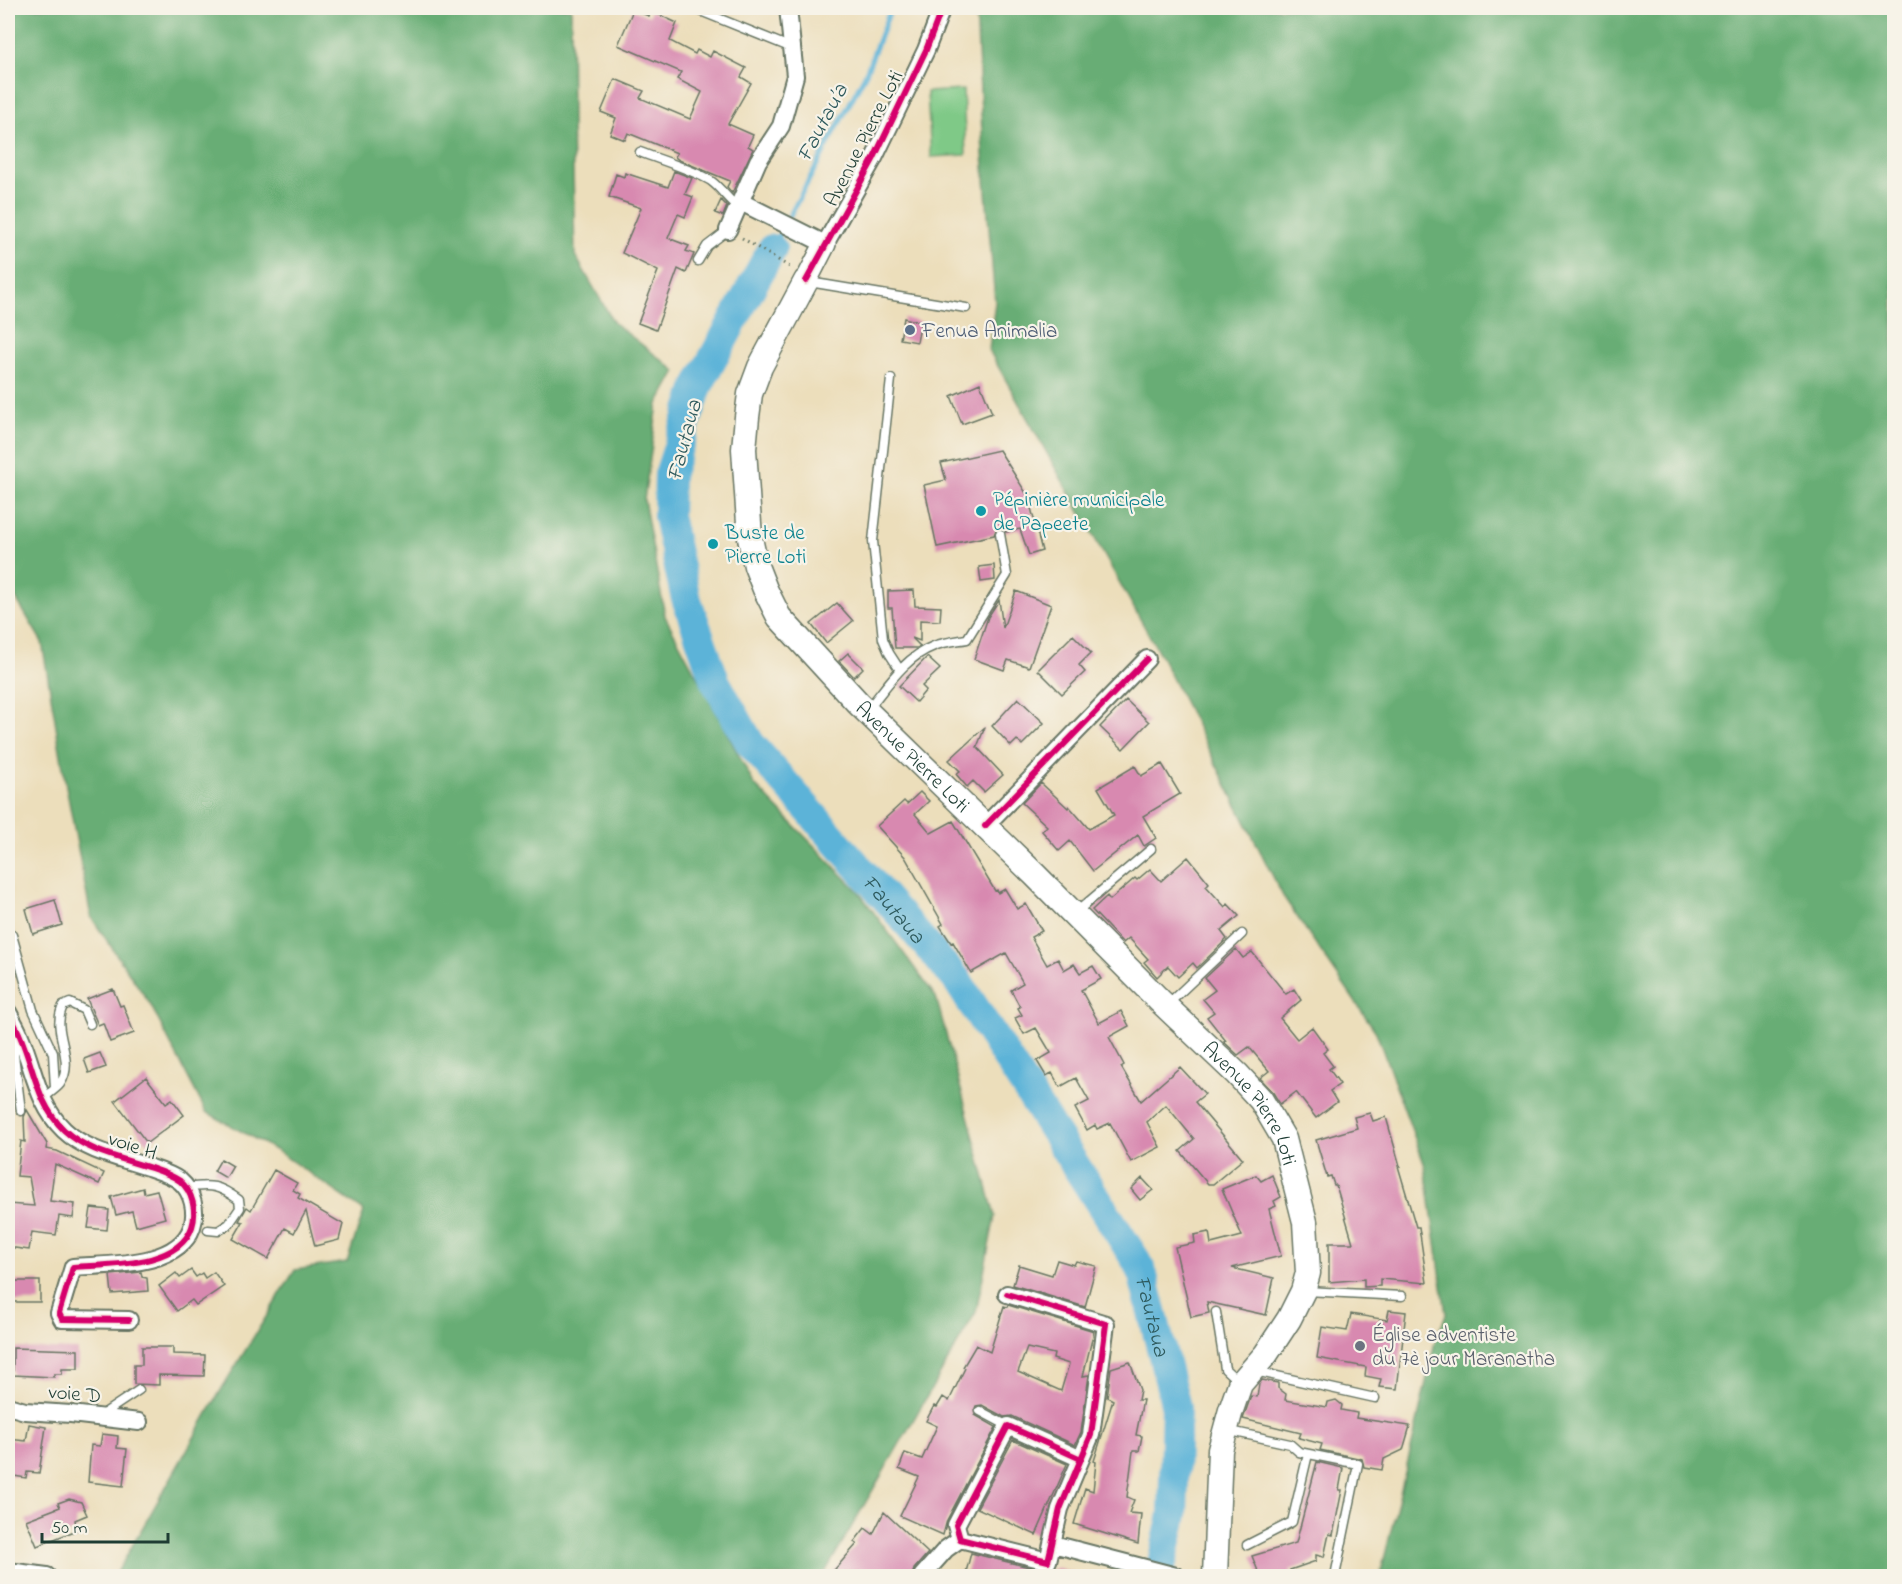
<svg xmlns="http://www.w3.org/2000/svg" width="1902" height="1584" viewBox="0 0 1902 1584" font-family="'Indie Flower',sans-serif">
<rect width="100%" height="100%" fill="#f7f3e8"/>
<filter id="ink" filterUnits="userSpaceOnUse"><feTurbulence type="fractalNoise" baseFrequency=".0167" numOctaves="2"/><feDisplacementMap in="SourceGraphic" scale="12" xChannelSelector="R" yChannelSelector="G"/><feConvolveMatrix kernelMatrix="1 2 1 2 8 2 1 2 1" color-interpolation-filters="sRGB"/></filter>
<filter id="wash" filterUnits="userSpaceOnUse"><feTurbulence type="fractalNoise" baseFrequency=".008" numOctaves="4" result="noise"/><feDisplacementMap in="SourceGraphic" scale="24" xChannelSelector="R" yChannelSelector="G"/><feGaussianBlur stdDeviation="1.35" result="paint"/><feColorMatrix in="noise" values="0 0 0 0 0 0 0 0 0 0 0 0 0 0 0 0 0 1.4 0 .05"/><feComposite in="paint" operator="in"/></filter>
<g filter="url(#wash)">
<rect width="100%" height="100%" fill="#ecdebb"/>
<path fill="#7fc987" stroke="#4f835e" stroke-width="1.5" d="M963 90 966 155 931 157 927 92Z"/>
<path fill="#67ad74" stroke="#437554" stroke-width="1.5" d="M8 8H571L572 125 575 255 614 323 676 371 658 404 644 500 665 616 754 784 858 891 936 997 995 1216 976 1312 823 1576H115L224 1385 295 1270 347 1262 364 1211 277 1151 206 1112 150 1004 91 917 66 786 42 642 8 585Z
M976 8H1894V1576H1380L1414 1436 1435 1342 1446 1314 1425 1166 1376 1032 1283 896 1162 658 989 350 995 302 983 154Z"/>
<g fill="none" stroke-linecap="round" stroke-linejoin="round">
<path stroke="#5bb3d8" stroke-width="5" d="M772 249 866 73 891 8"/>
<path stroke="#5bb3d8" stroke-width="30" id="s1" d="M772 249 698 386 669 475 668 516 685 595 715 681 750 743 957 980 1141 1268 1176 1407 1173 1515 1159 1576"/>
</g>
<g id="blocks">
<path fill="#d889b0" fill-rule="evenodd" d="M633 10 649 16 651 11 677 23 670 41 695 54 697 50 710 57 713 51 746 68 741 77 751 83 728 124 753 135 748 146 753 149 732 193 727 187 730 181 679 160 675 157 677 153 628 133 625 140 610 134 616 118 601 112 615 79 644 91 640 98 690 119 702 92 677 79 681 72 618 45Z
M674 171 692 178 685 194 693 197 685 217 678 214 668 238 689 246 686 251 694 254 686 273 678 269 656 330 638 323 658 271 622 253 641 208 609 197 616 174 624 177 625 173 668 187Z
M721 200 727 206 723 216 715 213Z
M904 318 921 322 917 342 900 339Z
M980 383 992 413 962 424 951 396Z
M999 450 1028 496 1042 551 1029 555 1020 529 1006 532 1000 528 996 530 994 535 937 547 924 485 946 480 941 463Z
M994 565 995 580 981 582 979 567Z
M914 590 915 606 941 607 940 621 920 620V641L912 638 920 646 917 648H895L892 608H888V591Z
M1016 591 1051 605 1029 667 1008 660 1004 670 974 659 988 617 999 600 1003 628Z
M837 603 853 621 826 643 811 624Z
M1073 635 1091 653 1079 665 1085 672 1062 694 1038 670Z
M848 653 863 668 854 677 839 661Z
M927 657 940 669 922 686 926 690 916 702 899 686Z
M1018 698 1044 723 1022 745 1017 740 1011 746 992 726Z
M1126 700 1149 722 1123 749 1100 727Z
M985 727 977 747 1003 775 984 792 973 781 967 787 956 774 960 771 949 760Z
M1162 764 1180 794 1143 816 1156 838 1144 846 1138 835 1093 871 1070 841 1059 851 1042 831 1047 826 1022 803 1041 783 1068 808 1069 806 1089 829 1114 815 1098 788 1135 766 1141 776Z
M920 792 929 801 915 814 931 833 953 821 995 891 997 890 998 893 1005 889 1017 909 1026 904 1042 931 1031 937 1047 965 1058 959 1064 970 1074 964 1080 973 1093 966 1101 979 1081 990 1099 1023 1121 1011 1129 1026 1109 1037 1124 1065 1121 1067 1141 1101 1180 1067 1205 1094 1195 1102 1243 1159 1213 1184H1208L1180 1151 1194 1139 1166 1105 1147 1122 1160 1147 1131 1162 1110 1123 1097 1129 1095 1125 1087 1130 1075 1108 1089 1101 1076 1078 1060 1087 1052 1073 1046 1076 1037 1061 1051 1053 1036 1028 1024 1034 1015 1018 1022 1015 1018 1008 1020 1007 1011 990 1023 983 1006 953 971 973 953 942 951 943 940 926 943 924 905 857 877 826 904 801 907 804Z
M1188 857 1209 883 1206 886 1225 907 1228 904 1239 916 1221 931 1227 939 1197 968 1193 963 1178 977 1168 966 1157 977 1144 962 1148 959 1129 938 1123 943 1092 910 1107 896 1110 900 1135 878 1137 880 1150 869 1161 881Z
M55 900 62 925 33 934 26 909Z
M1236 949 1243 958 1252 952 1286 994 1294 989 1301 1000 1280 1018 1297 1039 1312 1027 1328 1049 1323 1053 1333 1066 1329 1069 1340 1084 1330 1091 1337 1102 1316 1118 1296 1092 1280 1104 1272 1091 1260 1078 1269 1071 1249 1047 1238 1055 1224 1042 1226 1041 1207 1017 1214 1012 1203 999 1215 990 1205 978Z
M113 989 120 1006 123 1005 134 1033 110 1042 103 1023 98 1025 87 999Z
M100 1053 106 1067 89 1073 84 1059Z
M146 1077 166 1103 172 1099 184 1115 147 1143 115 1101Z
M27 1110 47 1144 46 1149 57 1151 104 1173 99 1184 55 1164 50 1201 75 1204 73 1218 59 1216 56 1235 32 1232 29 1250 8 1247V1204L34 1206 29 1177 17 1176 21 1141 25 1142 24 1117Z
M1370 1113 1373 1121 1386 1117 1400 1166H1398L1416 1227H1419L1427 1283 1380 1279V1286L1364 1287V1279L1329 1282V1243H1353L1336 1185H1334L1331 1176 1327 1177 1316 1140 1357 1128 1354 1117Z
M221 1159 233 1166 226 1178 214 1171Z
M274 1170 297 1183 293 1190 300 1194 298 1198 343 1224 339 1240 315 1246 306 1211 294 1233 285 1228 268 1259 233 1239 243 1222 239 1221 247 1207 251 1210Z
M1256 1175 1261 1181 1272 1175 1281 1197 1274 1201 1276 1206 1269 1209 1281 1256 1232 1268 1274 1278 1266 1315 1207 1302 1209 1313 1191 1317 1175 1247 1195 1243 1194 1235 1209 1232 1211 1244 1242 1236 1222 1189Z
M1142 1178 1153 1190 1140 1200 1131 1189Z
M143 1188 144 1193 157 1190 165 1218 136 1226 132 1211 116 1215 111 1197Z
M91 1208 109 1210 107 1230 88 1228Z
M1057 1260 1074 1265 1076 1261 1096 1266 1085 1307 1013 1285 1019 1265 1052 1275Z
M191 1270 196 1277 202 1273 205 1278 214 1272 224 1286 196 1305 192 1300 177 1311 159 1286 176 1273 180 1278Z
M141 1272 142 1277 147 1278 148 1291 112 1294 110 1275Z
M8 1281H40V1302H8Z
M1008 1305 1094 1331 1083 1376 1089 1375 1081 1432 1075 1445 1012 1416 1004 1417 982 1405 976 1406 974 1411 975 1415 996 1427 947 1520 943 1535 900 1516 919 1477 899 1469 905 1453 922 1459 937 1426 926 1421 934 1406 937 1407 943 1397 949 1401 965 1368 963 1367 976 1345 990 1352 1004 1306 1007 1307ZM1027 1348 1054 1354 1053 1359 1069 1364 1061 1391 1018 1372Z
M1389 1310 1406 1312 1397 1389 1379 1387 1381 1379 1365 1376 1366 1367 1317 1358 1322 1327 1347 1331 1351 1314 1387 1320Z
M142 1347H173V1354L205 1355 204 1376 159 1375V1385L134 1384V1365H142Z
M13 1348 78 1350V1369H62V1374H54V1377L13 1375Z
M1130 1362 1140 1390 1138 1400H1143L1136 1435 1142 1436 1139 1451H1133L1127 1497 1134 1500 1129 1513 1141 1514 1138 1544 1074 1524 1085 1488 1093 1491 1096 1462 1094 1461 1113 1400 1107 1397 1111 1368Z
M1262 1380 1278 1383V1388L1286 1394 1285 1400 1327 1407 1328 1402 1336 1400 1342 1405 1341 1410 1357 1413 1356 1418 1410 1426 1403 1450 1384 1459 1382 1470 1364 1467 1362 1459 1320 1450 1322 1444 1299 1438 1301 1433 1243 1419 1251 1396 1257 1397 1259 1384Z
M29 1424 46 1427 39 1473 27 1472 26 1478 8 1475V1439L26 1441Z
M102 1434 118 1436 117 1448 127 1449 123 1486 88 1482 91 1445 100 1446Z
M1013 1440 1067 1464 1036 1535 977 1508Z
M1317 1462 1343 1468 1339 1490H1342L1333 1535 1329 1534 1324 1557 1316 1555V1561L1290 1570 1293 1576H1260L1252 1556 1296 1543Z
M69 1499 81 1502 87 1515 75 1520 77 1530 37 1546 26 1520 60 1507 58 1503Z
M884 1512 928 1553 914 1569 912 1576H829L857 1544 854 1542 865 1528 873 1534Z
M971 1553 1045 1571H1051L1056 1568 1073 1572 1072 1576H965Z"/>
</g>
</g>
<g filter="url(#ink)">
<use href="#blocks" fill-opacity="0" stroke="#677563" stroke-width="1.5"/>
<g fill="none" stroke-linecap="round" stroke-linejoin="round">
<g stroke="#677563" stroke-width="11">
<path id="service" d="M693 8 792 48
M640 152C660 160 694 170 711 181 721 188 728 200 738 207
M698 261 707 246 728 230
M809 282 966 308
M891 379 873 541 883 639 889 653 900 670
M868 709C887 686 905 657 934 646 944 642 956 641 967 639L1007 575 1000 534
M1074 914 1151 849
M12 935 33 1010 53 1053 55 1088
M1168 1004 1242 934
M14 1034V1055L21 1111
M42 1099C48 1094 56 1089 60 1084 77 1059 50 1032 63 1006L70 1003 84 1010 90 1024
M186 1188C211 1184 219 1185 239 1200L240 1208 229 1224 218 1231 208 1230
M1306 1291 1402 1296
M1216 1312 1225 1369 1238 1381
M1255 1371 1375 1398
M980 1411 1008 1426
M100 1416 139 1390
M1226 1430 1290 1444 1299 1452 1358 1464 1335 1576
M1247 1545 1292 1522 1308 1454"/>
</g>
<g stroke="#677563" stroke-width="20">
<path id="minor" d="M741 202 825 244 874 158 926 50 942 8
M728 230 758 161 781 126 795 76 788 8
M985 826 1147 659
M8 1012C12 1020 17 1028 20 1036 34 1068 37 1104 64 1130 87 1152 122 1158 151 1168 160 1171 172 1175 180 1181 193 1192 197 1212 192 1227 178 1268 107 1264 73 1267L59 1313 62 1319 129 1320
M1007 1294 1106 1324 1091 1435 1060 1509 1048 1561 960 1539 956 1525 1008 1426 1081 1459
M8 1406 25 1411 71 1414 139 1422
M1053 1544 1176 1576
M8 1571 47 1576
M922 1576 946 1549 960 1539"/>
</g>
<g stroke="#677563" stroke-width="24">
<path id="tertiary" d="M806 281 825 244"/>
</g>
<g stroke="#677563" stroke-width="27">
<g id="secondary">
<path id="s2" d="M806 281 760 367 750 394 747 417 744 449 750 538 756 566 765 589 779 617 858 703 1035 875 1160 1001 1237 1074 1261 1100 1284 1139 1305 1222 1308 1273 1303 1291 1289 1319 1266 1354 1240 1384 1231 1410 1220 1450 1215 1576"/>
</g>
</g>
<path stroke="#677563" stroke-width="3" stroke-dasharray="1.5 4.5" stroke-linecap="butt" d="M742 238 793 269"/>
<use href="#service" stroke="#fff" stroke-width="8"/>
<use href="#minor" stroke="#fff" stroke-width="16"/>
<use href="#tertiary" stroke="#fff" stroke-width="21"/>
<use href="#secondary" stroke="#fff" stroke-width="24"/>
<g stroke="#f7f3e8" stroke-width="10">
<path id="cycleway" d="M806 281 874 158 926 50 942 8
M985 826 1147 659
M8 1012C12 1020 17 1028 20 1036 34 1068 37 1104 64 1130 87 1152 122 1158 151 1168 160 1171 172 1175 180 1181 193 1192 197 1212 192 1227 178 1268 107 1264 73 1267L59 1313 62 1319 129 1320
M1007 1294 1106 1324 1091 1435 1060 1509 1048 1561 960 1539 956 1525 1008 1426 1081 1459"/>
</g>
<use href="#cycleway" stroke="#d6006c" stroke-width="6"/>
</g>
</g>
<circle fill="#5c6f8a" stroke="#f7f3e8" stroke-width="2" cx="910" cy="330" r="6"/>
<g fill="#0f9aa8" stroke="#f7f3e8" stroke-width="2">
<circle cx="981" cy="511" r="6"/>
<circle cx="713" cy="544" r="6"/>
</g>
<circle fill="#6b7280" stroke="#f7f3e8" stroke-width="2" cx="1360" cy="1346" r="6"/>
<g text-anchor="middle" stroke-width="4.5" stroke-linejoin="round" paint-order="stroke">
<g font-size="21" fill="#1f3d34" stroke="#f7f3e8">
<text transform="translate(863 138) rotate(-63)" y="7">Avenue Pierre Loti</text>
<text dy="7" stroke="none"><textPath href="#s2" startOffset="549">Avenue Pierre Loti</textPath></text>
<text dy="7" stroke="none"><textPath href="#s2" startOffset="1035">Avenue Pierre Loti</textPath></text>
<text transform="translate(133 1145) rotate(19)" y="7">voie H</text>
<text transform="translate(75 1393) rotate(5)" y="7">voie D</text>
</g>
<g font-size="21" fill="#4e5e75" stroke="#f7f3e8" text-anchor="start">
<text x="922" y="337">Fenua Animalia</text>
</g>
<g font-size="21" fill="#0d838f" stroke="#f7f3e8" text-anchor="start">
<text x="993" y="506">Pépinière municipale<tspan x="993" dy="24">de Papeete</tspan></text>
<text x="725" y="539">Buste de<tspan x="725" dy="24">Pierre Loti</tspan></text>
</g>
<g font-size="21" fill="#5b616d" stroke="#f7f3e8" text-anchor="start">
<text x="1372" y="1341">Église adventiste<tspan x="1372" dy="24">du 7è jour Maranatha</tspan></text>
</g>
<g font-size="22" font-style="italic" fill="#2e5a5d" stroke="#f7f3e8">
<text transform="translate(821 122) rotate(-62)" y="8">Fautau’a</text>
<text transform="translate(683 440) rotate(-75)" y="8">Fautaua</text>
<text dy="8" stroke="none"><textPath href="#s1" startOffset="753">Fautaua</textPath></text>
<text dy="8" stroke="none"><textPath href="#s1" startOffset="1239">Fautaua</textPath></text>
</g>
</g>
<rect width="1902" height="1584" fill="none" stroke="#f7f3e8" stroke-width="30"/>
<path d="M42 1533v9h126v-9" fill="none" stroke="#1f3d34" stroke-width="3"/>
<text x="51" y="1533" font-size="18" fill="#1f3d34" stroke="#f7f3e8" stroke-width="4.5" paint-order="stroke">50 m</text>
</svg>
